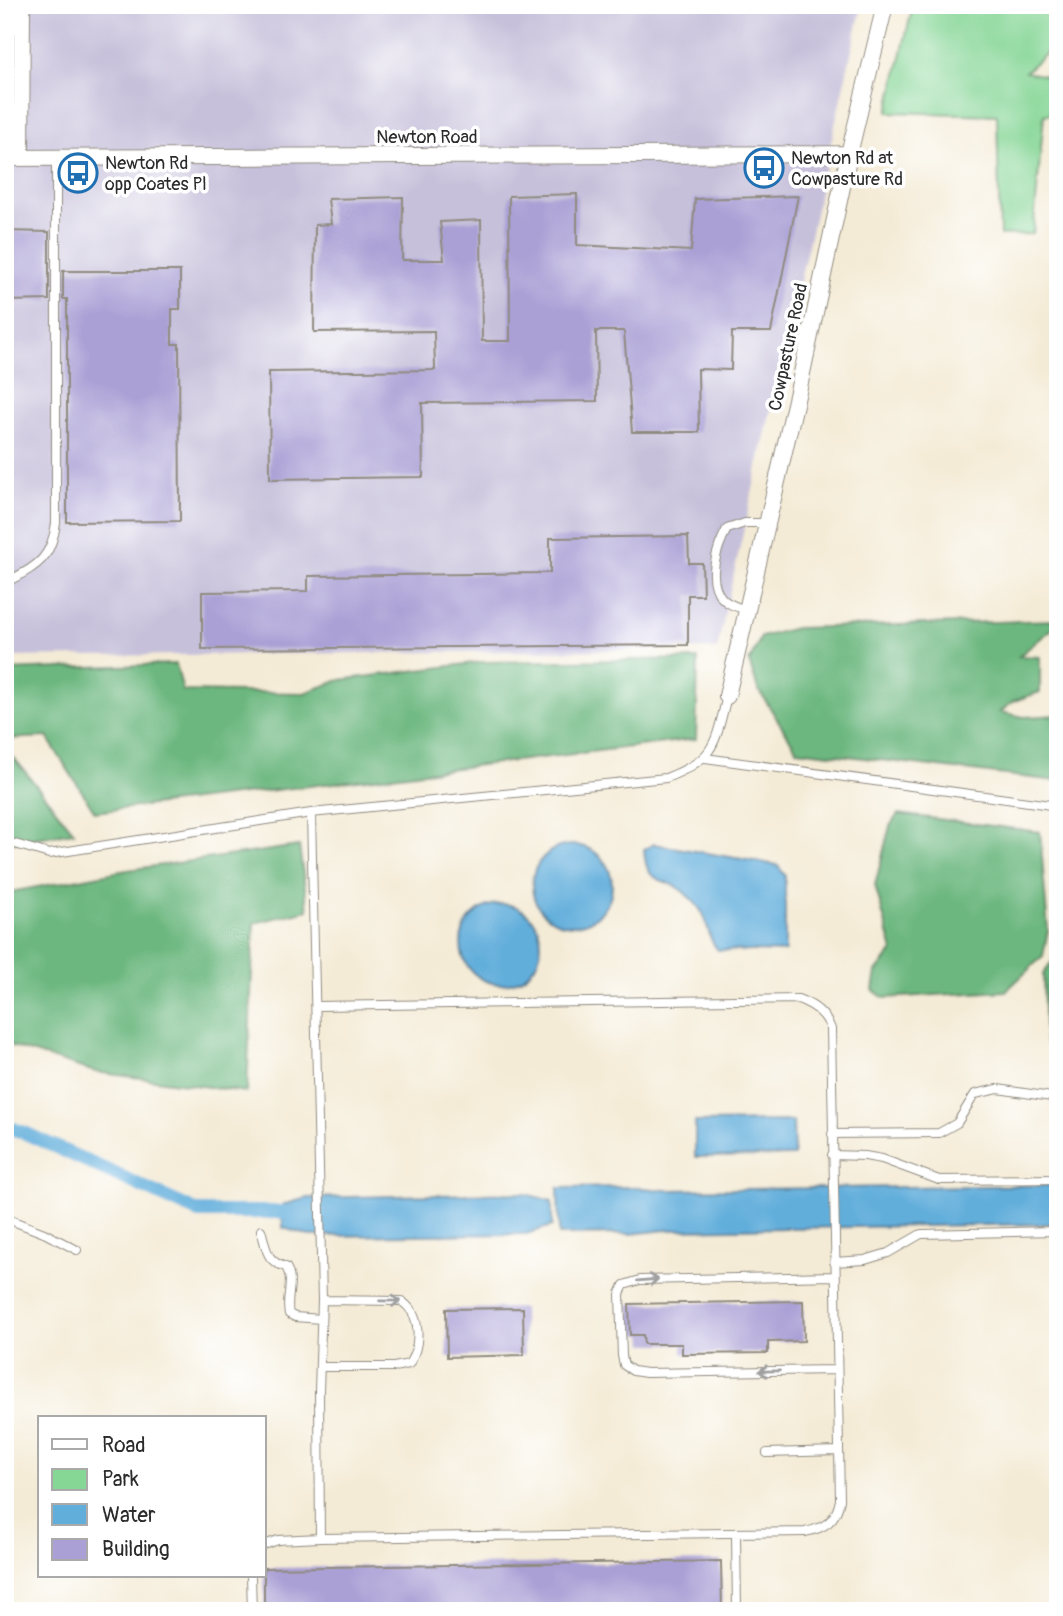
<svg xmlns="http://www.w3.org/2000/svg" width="1063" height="1616" viewBox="0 0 1063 1616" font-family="Pangolin,sans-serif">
<rect width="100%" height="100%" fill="#fff"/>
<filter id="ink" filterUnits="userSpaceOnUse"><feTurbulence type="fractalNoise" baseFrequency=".0143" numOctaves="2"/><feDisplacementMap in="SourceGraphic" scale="14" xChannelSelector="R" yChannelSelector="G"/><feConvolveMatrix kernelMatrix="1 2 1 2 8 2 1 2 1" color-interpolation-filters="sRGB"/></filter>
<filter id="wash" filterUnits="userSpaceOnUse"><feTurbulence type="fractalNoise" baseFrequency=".00686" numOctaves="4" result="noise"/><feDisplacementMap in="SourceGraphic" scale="28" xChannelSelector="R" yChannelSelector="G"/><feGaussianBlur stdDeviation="1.57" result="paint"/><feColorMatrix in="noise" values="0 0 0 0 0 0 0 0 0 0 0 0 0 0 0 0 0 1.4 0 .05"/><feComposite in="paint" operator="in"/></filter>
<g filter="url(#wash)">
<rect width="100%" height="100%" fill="#f4ebd6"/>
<path fill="#c6c0da" d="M5 5H862L717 649 5 657Z"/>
<path fill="#86d696" stroke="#588060" stroke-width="2" d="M913 5H1058V43L1025 72 1058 78V113L1044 115 1033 234 1000 235 997 115 888 112Z"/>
<path fill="#6cb77f" stroke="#4c7155" stroke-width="2" d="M1058 620V624L1019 656 1040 657V692L1014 701 1000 712 1024 717 1058 715 1056 781 797 750 758 689 749 662 761 637 795 628Z
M698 659 696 739 95 812 47 737 5 739V670L176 664 183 691 304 693 340 680 482 662Z
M14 758 74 832 5 843V759Z
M898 814 1040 832 1048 930 1043 956 1006 991 884 998 873 990 876 972 893 951 875 885 890 826Z
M299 846 308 910 254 923 247 1092 95 1072 5 1044V893L127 870Z
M1058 954V1050L1045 1043 1043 974Z"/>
<path fill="#62aedb" stroke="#466c83" stroke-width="2" d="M654 844 777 865 785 875V952L718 950C708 940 709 926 703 914 700 909 694 901 689 897 666 872 646 891 644 849Z
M532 885a40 40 0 1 1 80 0a40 40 0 1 1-80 0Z
M461 944a40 40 0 1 1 80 0a40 40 0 1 1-80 0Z
M793 1121 794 1156 695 1157V1122Z
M1058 1185V1224L666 1230 630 1234 559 1235 558 1188 633 1187 664 1190Z
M522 1193 552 1201V1226L526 1234 310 1236 283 1228 282 1205 307 1198Z"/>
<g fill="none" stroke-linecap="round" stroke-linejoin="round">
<path stroke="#62aedb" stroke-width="14" d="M5 1126 25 1133 198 1212H301"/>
</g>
<g id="blocks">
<path fill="#aaa0d5" d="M577 194V245L691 251 695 199 798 196 771 332H732L731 370 698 369 699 432H632L624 331H596L597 401 422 403 423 477 270 479 269 372 435 370 434 331 314 332 315 225 331 224 328 199 403 197 402 260H444L440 222 481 220 482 341H510L509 196Z
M5 231 49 232V300L5 301Z
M63 271H180V309H172V344H179L180 521 67 522V299H63Z
M688 536 689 563H702L703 595H688V645L202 649V592L308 591V576L550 573V538Z
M803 1301 804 1341 768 1342V1353L682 1354V1344H644L643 1335H630L629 1304Z
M523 1308 524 1355 447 1357 446 1309Z
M721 1561 722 1611H264V1568Z"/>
</g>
</g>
<g filter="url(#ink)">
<use href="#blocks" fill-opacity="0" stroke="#908b80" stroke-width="2"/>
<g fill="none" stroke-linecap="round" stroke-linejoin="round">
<g stroke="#908b80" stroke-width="10">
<path id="service" d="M5 583C36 566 51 561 56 523V158
M747 610C738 607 728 605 722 598 706 580 717 547 727 529L745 523H767
M705 758 1058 806
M311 813 322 1300 319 1391 320 1538
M5 841 49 854 311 813 666 778C716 759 715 744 727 696
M832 1134 939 1133 957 1123 975 1094 998 1089 1058 1098
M832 1155 865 1156 882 1159 939 1180 1058 1179
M5 1218 44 1233 77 1250
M261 1230C267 1249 265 1261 286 1267 295 1282 285 1298 289 1314L295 1317 321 1319
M834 1262 865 1260 888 1253 921 1234 1058 1231
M834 1276 640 1280 624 1285 620 1294 622 1356 624 1365 633 1371 646 1373 837 1370
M321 1367H394L409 1364C421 1345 422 1314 401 1301L322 1300
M767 1453 839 1451
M736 1534 737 1611
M264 1545 278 1540 320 1538 805 1532C825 1528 836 1521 840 1500L831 1029C825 1013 814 1005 798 999L317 1006
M251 1576 252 1611"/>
</g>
<g stroke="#908b80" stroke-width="18">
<path id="minor" d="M5 158 849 154
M21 158 22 5
M727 696 799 387 849 154 885 5"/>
</g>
<use href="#service" stroke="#fff" stroke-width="8"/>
<use href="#minor" stroke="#fff" stroke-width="16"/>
</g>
<defs><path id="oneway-shaft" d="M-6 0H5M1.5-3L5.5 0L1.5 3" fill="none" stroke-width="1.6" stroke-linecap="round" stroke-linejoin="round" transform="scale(1.75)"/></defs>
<g stroke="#a0a0a0">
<use href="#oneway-shaft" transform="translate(648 1280) rotate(-5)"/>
<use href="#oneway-shaft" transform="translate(390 1301) rotate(1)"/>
<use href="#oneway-shaft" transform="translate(769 1371) rotate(179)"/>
</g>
</g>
<defs>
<g id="bus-ring" transform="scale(2.0125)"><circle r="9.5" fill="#fff" stroke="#1f6fb2" stroke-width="1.5"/><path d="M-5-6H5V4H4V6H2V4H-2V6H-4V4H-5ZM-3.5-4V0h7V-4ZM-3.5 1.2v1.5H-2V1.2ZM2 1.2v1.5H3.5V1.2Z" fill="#1f6fb2"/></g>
</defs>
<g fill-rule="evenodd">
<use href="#bus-ring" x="764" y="168"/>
<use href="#bus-ring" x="78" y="173"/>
</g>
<g text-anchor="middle" stroke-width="7" stroke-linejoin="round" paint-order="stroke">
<g font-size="18" fill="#2b2b2b" stroke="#fff">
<text x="427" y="143">Newton Road</text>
<text transform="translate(788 347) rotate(-78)" y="6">Cowpasture Road</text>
</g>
<g font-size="18" fill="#2b2b2b" stroke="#fff" text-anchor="start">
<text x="791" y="164">Newton Rd at<tspan x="791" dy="21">Cowpasture Rd</tspan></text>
<text x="105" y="169">Newton Rd<tspan x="105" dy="21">opp Coates Pl</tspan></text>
</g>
</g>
<rect width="1063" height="1616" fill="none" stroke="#fff" stroke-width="28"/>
<rect x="38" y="1416" width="228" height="161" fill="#ffffff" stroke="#aaaaaa" stroke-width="2"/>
<rect x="52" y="1439" width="35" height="10" fill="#ffffff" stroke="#aaaaaa" stroke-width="2"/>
<text x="102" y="1452" font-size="21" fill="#2b2b2b">Road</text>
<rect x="52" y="1469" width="35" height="21" fill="#86d696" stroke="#aaaaaa" stroke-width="2"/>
<text x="102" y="1486" font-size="21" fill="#2b2b2b">Park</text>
<rect x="52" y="1504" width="35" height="21" fill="#62aedb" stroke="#aaaaaa" stroke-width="2"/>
<text x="102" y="1522" font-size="21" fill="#2b2b2b">Water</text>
<rect x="52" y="1539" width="35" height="21" fill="#aaa0d5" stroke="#aaaaaa" stroke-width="2"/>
<text x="102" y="1556" font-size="21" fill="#2b2b2b">Building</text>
</svg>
